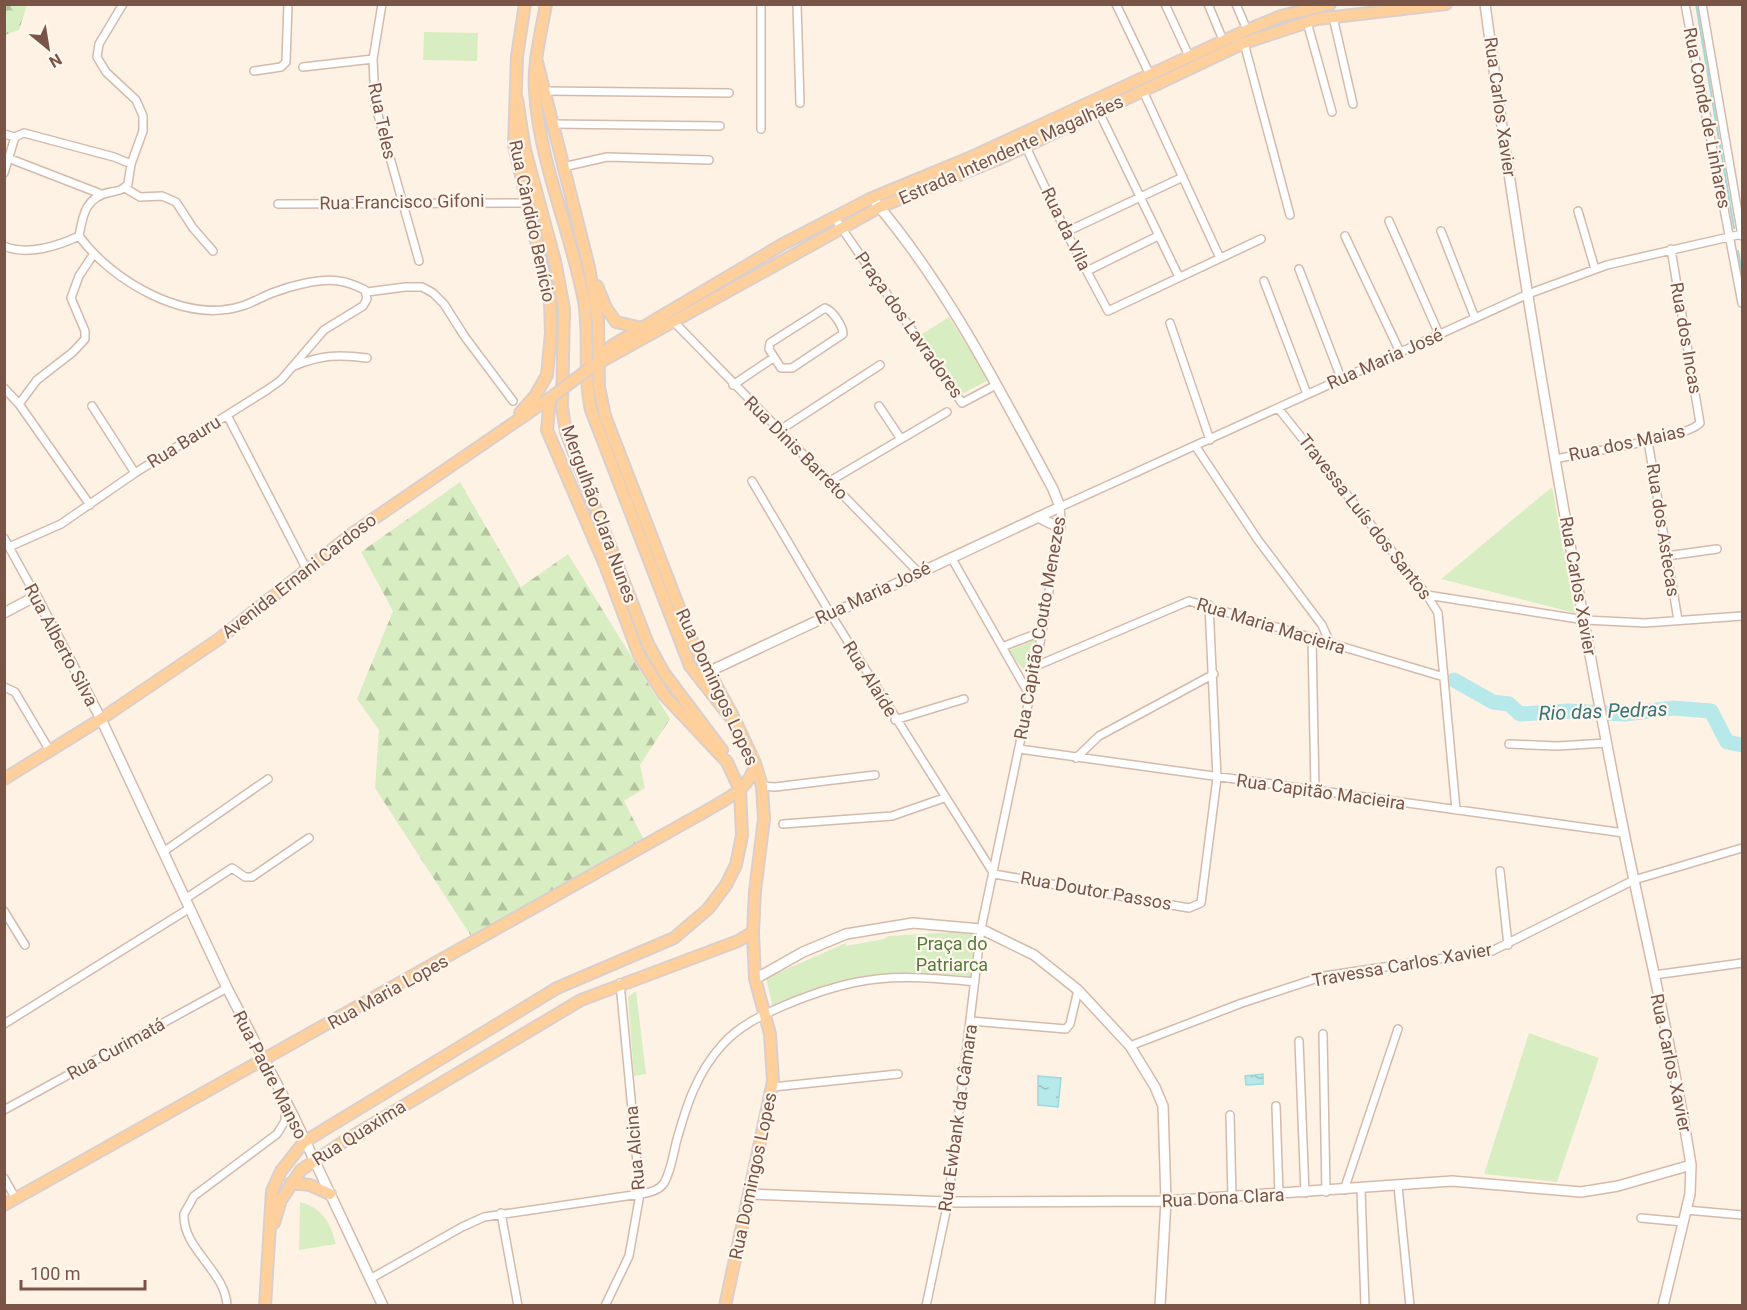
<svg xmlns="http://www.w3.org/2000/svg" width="1747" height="1310" viewBox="0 0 1747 1310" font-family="Roboto,sans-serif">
<defs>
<pattern id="forest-firs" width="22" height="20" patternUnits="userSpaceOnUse" patternTransform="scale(1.5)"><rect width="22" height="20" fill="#d8eec2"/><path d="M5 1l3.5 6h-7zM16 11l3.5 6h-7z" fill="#b4c39f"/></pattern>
<pattern id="water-ripples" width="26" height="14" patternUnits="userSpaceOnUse" patternTransform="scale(1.5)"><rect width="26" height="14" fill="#b7e8ea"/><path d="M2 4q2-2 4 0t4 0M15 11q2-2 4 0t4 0" fill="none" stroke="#9abfbf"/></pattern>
</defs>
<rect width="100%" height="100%" fill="#fef2e5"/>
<path fill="#d8eec2" d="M424 32 478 33 477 61 423 60Z
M949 317 989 380 960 395 919 336Z
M1552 487 1575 613 1441 579Z
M1037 639 1029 676 1008 651Z
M956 932 975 934 973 979 899 973 862 976 773 1008 766 978 846 943V946L884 939 888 936Z
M636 991 646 1074 634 1076 628 997Z
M1529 1033 1599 1058 1557 1182 1484 1174Z
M300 1202C323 1209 330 1221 336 1244L299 1250Z"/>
<path fill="url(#forest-firs)" d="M4 5H27L19 30 5 35Z
M460 482 521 587 568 554 670 719 640 765 645 788 624 801 645 842 473 939 375 788 379 730 357 699 393 611 361 552Z"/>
<path fill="url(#water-ripples)" stroke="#9dd9dd" stroke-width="1.5" d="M1263 1074V1084L1246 1085 1245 1076Z
M1038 1076 1061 1078 1058 1107 1038 1105Z"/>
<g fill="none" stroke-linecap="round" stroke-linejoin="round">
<path stroke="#9dd9dd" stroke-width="2" d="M1696 4 1734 228
M1738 251 1742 272"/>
<path stroke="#b7e8ea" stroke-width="15" d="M1454 680 1493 702 1509 704 1520 714 1569 711 1625 714 1673 708 1711 711 1727 742 1742 745"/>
<g stroke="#d4baac" stroke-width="10">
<path id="street" d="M382 4 373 59 375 104 419 261
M797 4 800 103
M1116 4 1150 75
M1165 4 1189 56
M1208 4 1223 40
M1236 4 1247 30
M1685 4 1742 303
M1702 4 1742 236
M1333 17 1353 104
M1307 22 1332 112
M1244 43 1290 215
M303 67 373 59
M254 71 281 67 286 62 288 4
M545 91 729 93
M1143 91 1220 258
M1099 112 1179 277
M552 124 720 126
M761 129V4
M4 134 15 137
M15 137 24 133 114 157 131 164
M1026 147 1066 232 1108 311 1261 239
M8 158 101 194
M563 167 607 157 709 160
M4 173 15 137
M125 188 140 197 162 196 176 202 193 228 213 251
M278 204 526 203
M1578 211 1595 269
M834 217 962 403 996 385
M1389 221 1439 334
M1441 231 1475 318
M1066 232 1183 177
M1345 236 1400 352
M4 246C27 256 58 246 79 236
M1299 269 1341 378
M1087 271 1158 236
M1264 281 1307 394
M367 292 405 287H422L433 293 444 304 465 337 513 401
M825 308C833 311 843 326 843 334L792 368H781L769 349 770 343Z
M674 322 918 572
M1170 323 1210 440
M294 366C321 355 339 354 367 358
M733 385 773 358
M4 388 19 404 90 505
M19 404 37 380 73 352 85 339V331L71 298 79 276 93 255
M92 406 135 473
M879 406 901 439
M1278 408 1427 595 1438 613 1456 810
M227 415 306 568
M780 430 880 365
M1648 441 1678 620
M1196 447 1258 540 1322 625 1330 643
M1556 459C1582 452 1686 439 1700 423L1671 249
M752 481 830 613 994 874 1189 908 1201 903 1217 778 1209 605
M830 481 947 412
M4 538 36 596
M9 547 61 524 135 473 267 390 281 380 324 330 363 306 367 299 365 290C357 286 348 282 339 281 320 278 290 286 272 293 262 297 252 303 242 306 185 324 112 281 79 236 83 213 86 197 111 192 118 191 123 190 128 184L131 164 143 131V116L136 100 106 72 97 57 99 44 123 4
M1667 556 1717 549
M951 557 1030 696
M1427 595 1585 620 1645 623 1742 616
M1312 638 1315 790
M1002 647 1041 632
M1036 666 1189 601 1444 677
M4 687 15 692 50 751
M895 720 964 699
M1509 744 1557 746 1607 743
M1019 749 1624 833
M1076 758 1099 736 1214 674
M762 786 775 787 875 775
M783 824 892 816 944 798
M163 852 268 779
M1500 871 1508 945
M185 899 232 868 245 877H252L309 838
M4 911 25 945
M1654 975 1742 963
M971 1021 1066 1029 1070 1024 1078 990
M4 1024 190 908
M1323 1034 1326 1192
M1299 1041 1305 1193
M1130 1046 1242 1003 1324 976 1492 951 1634 880 1742 848
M773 1087 898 1074
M1276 1106 1279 1195
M4 1110 227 988
M1230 1115 1232 1198
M4 1178 16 1199
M1398 1186 1410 1306
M1361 1189 1365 1306
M1344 1190 1398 1029
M1686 1210 1742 1215
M501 1213 518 1306
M1641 1218 1683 1222
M370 1279 462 1227 484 1217 640 1194C649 1193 659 1191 664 1183 671 1171 673 1156 676 1143 686 1107 696 1074 722 1045 739 1026 760 1016 783 1006 858 974 895 974 975 982
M227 1306C226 1271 182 1249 184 1214L194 1196 277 1134 285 1121 286 1104
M605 1306 629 1256 640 1194 620 983
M926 1306 948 1202 981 929 1036 666 1061 521 1060 507 1528 294 1607 265 1742 234"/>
</g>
<g stroke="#d7b9a9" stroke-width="12">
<path id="secondary" d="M1485 4C1520 267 1565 528 1615 787 1639 913 1671 1038 1691 1165L1690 1194 1663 1306
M1038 517 1060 528
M4 613 36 596 101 719 227 988 293 1115 383 1306
M708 672 1060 507 1053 489C1000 391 948 288 876 203
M755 979 803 952 846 934 913 923 981 929 1034 955 1078 990 1130 1046 1155 1087 1163 1106 1166 1201 1160 1306
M751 1194 948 1202 1166 1201 1452 1181 1581 1192 1618 1186 1691 1165"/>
</g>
<g stroke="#dacfcb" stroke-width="14">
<path id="primary" d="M546 4C541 33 533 62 535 91 539 162 571 231 584 301 590 337 583 374 591 410L690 666 730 717
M536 58 589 267 598 321 599 387 605 416 692 641 732 714 755 763 762 786 764 819 755 891 753 932 755 979 770 1034 773 1081 725 1306
M517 99 525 150 555 261 564 309 562 407 566 432 648 644 664 673 722 750
M597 286 606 308 616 322 642 328
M599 362 606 351 613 345 783 244 872 198 969 158 1247 30 1281 16 1330 4
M595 365 880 207 1001 158 1244 43 1317 19 1446 4
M520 413 535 396 547 375 551 333 550 301 514 145 517 56 525 4
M4 779 101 719 219 639 353 533 553 396
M291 1183 310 1185 330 1194
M4 1205 706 811C726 799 751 789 755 763
M274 1223 281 1200 301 1170 346 1140 581 1000 738 941 753 932
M265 1306 272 1191 281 1171 304 1142 557 988 674 938 708 909 726 885 736 865 742 835 740 790 727 762 664 695 639 655 605 565 547 430 550 398"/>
</g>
<use href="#street" stroke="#fff" stroke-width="7"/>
<use href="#secondary" stroke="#fff" stroke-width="9"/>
<use href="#primary" stroke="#ffd09b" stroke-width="10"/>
<g stroke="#dacfcb" stroke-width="14" stroke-linecap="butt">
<path id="primary-bridge" d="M553 396 590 368"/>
</g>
<use href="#primary-bridge" stroke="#ffd09b" stroke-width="10"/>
</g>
<g text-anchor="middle" stroke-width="4.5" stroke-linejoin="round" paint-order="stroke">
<g font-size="18" fill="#7a5447" stroke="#fff6ed">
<text transform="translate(1500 107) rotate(82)" y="6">Rua Carlos Xavier</text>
<text transform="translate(1707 118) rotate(79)" y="6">Rua Conde de Linhares</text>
<text transform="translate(382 121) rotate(78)" y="6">Rua Teles</text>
<text transform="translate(1011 150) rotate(-24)" y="6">Estrada Intendente Magalhães</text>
<text transform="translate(402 202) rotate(-1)" y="6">Rua Francisco Gifoni</text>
<text transform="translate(532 221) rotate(78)" y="6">Rua Cândido Benício</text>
<text transform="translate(1066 229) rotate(64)" y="6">Rua da Vila</text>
<text transform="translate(909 325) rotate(55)" y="6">Praça dos Lavradores</text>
<text transform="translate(1686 338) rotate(80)" y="6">Rua dos Incas</text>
<text transform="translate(1385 359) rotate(-24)" y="6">Rua Maria José</text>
<text transform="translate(184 442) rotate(-32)" y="6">Rua Bauru</text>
<text transform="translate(1627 443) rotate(-12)" y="6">Rua dos Maias</text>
<text transform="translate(796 448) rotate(45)" y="6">Rua Dinis Barreto</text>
<text transform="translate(599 514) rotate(70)" y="6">Mergulhão Clara Nunes</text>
<text transform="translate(1365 517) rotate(52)" y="6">Travessa Luís dos Santos</text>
<text transform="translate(1663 530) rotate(81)" y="6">Rua dos Astecas</text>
<text transform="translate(299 576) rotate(-38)" y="6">Avenida Ernani Cardoso</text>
<text transform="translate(1578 586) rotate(80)" y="6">Rua Carlos Xavier</text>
<text transform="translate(873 593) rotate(-25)" y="6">Rua Maria José</text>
<text transform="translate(1271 626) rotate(17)" y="6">Rua Maria Macieira</text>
<text transform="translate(1040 628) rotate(-80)" y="6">Rua Capitão Couto Menezes</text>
<text transform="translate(61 645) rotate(62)" y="6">Rua Alberto Silva</text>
<text transform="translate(870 679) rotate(58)" y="6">Rua Alaíde</text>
<text transform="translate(717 687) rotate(65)" y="6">Rua Domingos Lopes</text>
<text transform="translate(1321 792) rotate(8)" y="6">Rua Capitão Macieira</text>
<text transform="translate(1096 891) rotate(10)" y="6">Rua Doutor Passos</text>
<text transform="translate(1402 965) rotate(-10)" y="6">Travessa Carlos Xavier</text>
<text transform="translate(388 992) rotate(-29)" y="6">Rua Maria Lopes</text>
<text transform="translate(116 1049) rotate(-29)" y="6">Rua Curimatá</text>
<text transform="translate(1671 1063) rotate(78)" y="6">Rua Carlos Xavier</text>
<text transform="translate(270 1075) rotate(63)" y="6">Rua Padre Manso</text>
<text transform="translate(958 1118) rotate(-82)" y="6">Rua Ewbank da Câmara</text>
<text transform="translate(359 1133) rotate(-32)" y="6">Rua Quaxima</text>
<text transform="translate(635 1148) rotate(-95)" y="6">Rua Alcina</text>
<text transform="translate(753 1176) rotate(-78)" y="6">Rua Domingos Lopes</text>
<text transform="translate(1223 1198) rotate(-3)" y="6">Rua Dona Clara</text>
</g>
<g font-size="18" fill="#557b3c" stroke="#fff6ed">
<text x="952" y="950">Praça do<tspan x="952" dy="21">Patriarca</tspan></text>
</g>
<g font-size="20" font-style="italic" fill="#377579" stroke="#fff6ed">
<text transform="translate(1603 711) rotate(-2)" y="7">Rio das Pedras</text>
</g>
</g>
<rect width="1747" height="1310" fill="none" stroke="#7a5447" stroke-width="12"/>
<g transform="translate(48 48) rotate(150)" stroke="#fff6ed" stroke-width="4.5" paint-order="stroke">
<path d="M0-4.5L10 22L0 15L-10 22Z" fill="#7a5447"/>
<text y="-9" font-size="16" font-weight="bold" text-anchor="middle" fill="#7a5447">N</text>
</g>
<path d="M21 1280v9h124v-9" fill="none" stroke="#7a5447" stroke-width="3"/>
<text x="30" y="1280" font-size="18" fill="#7a5447" stroke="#fff6ed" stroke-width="4.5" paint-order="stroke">100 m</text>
</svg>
